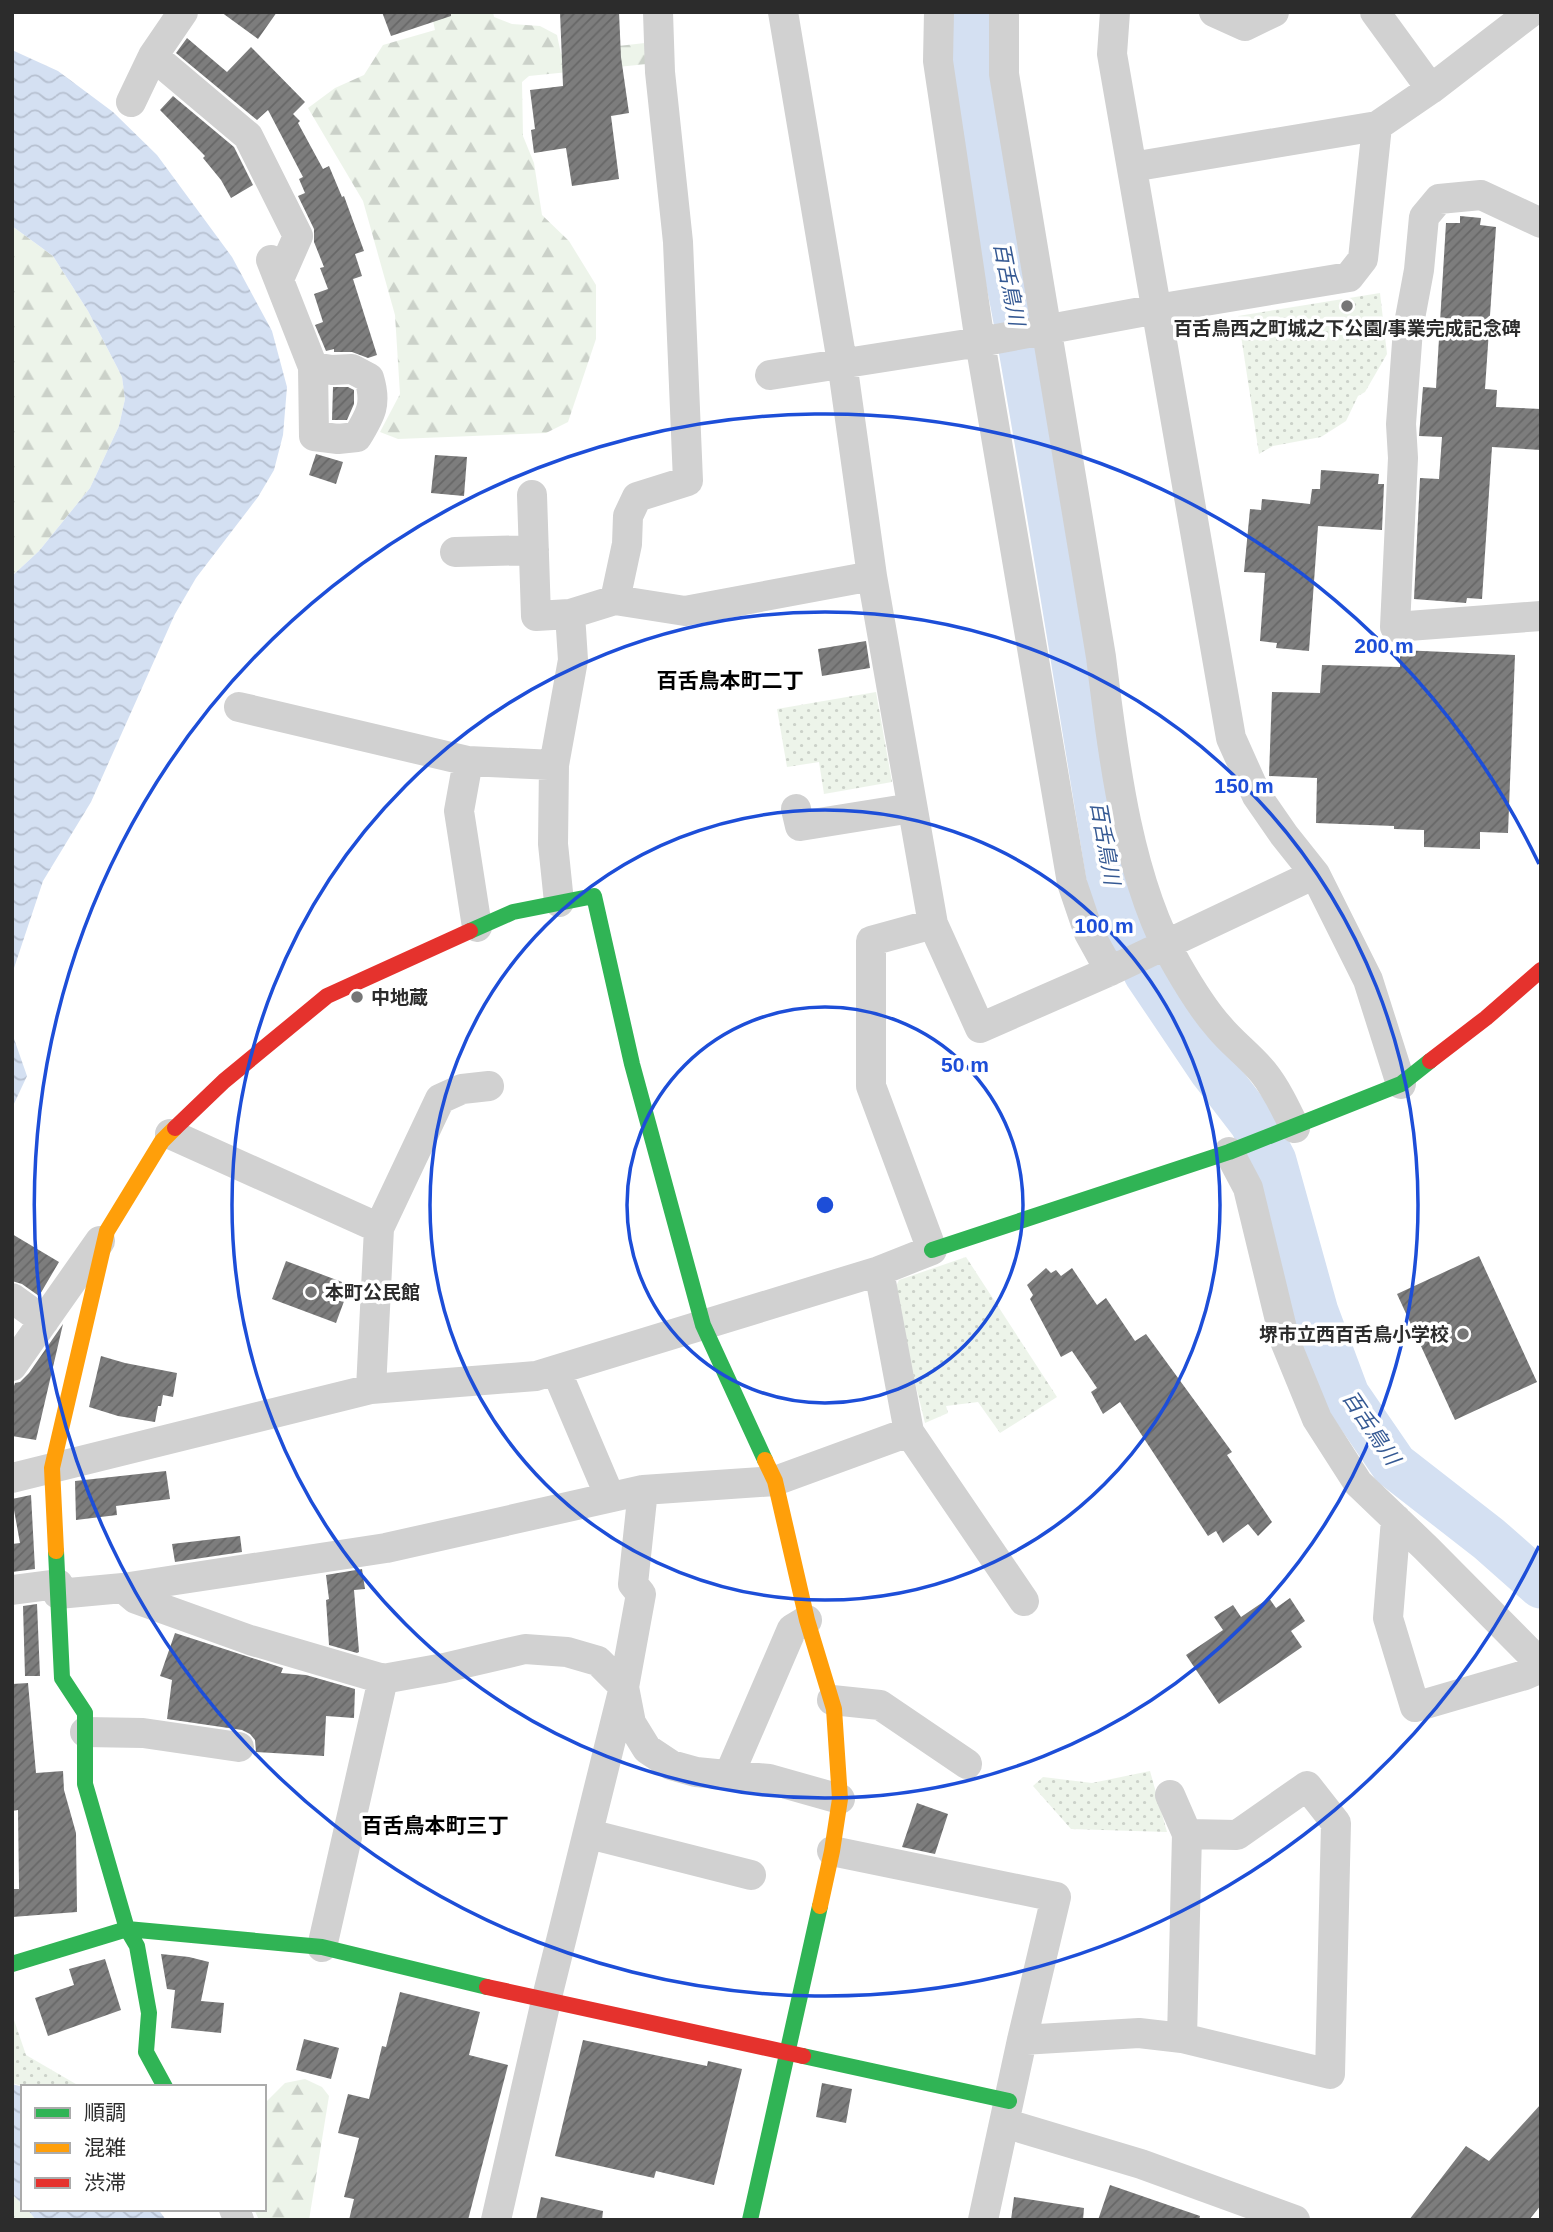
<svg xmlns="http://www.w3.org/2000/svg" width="1553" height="2232" viewBox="0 0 1553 2232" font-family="Arial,'Noto Sans JP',sans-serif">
<defs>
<pattern id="green-dots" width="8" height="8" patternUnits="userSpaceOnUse" patternTransform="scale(1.75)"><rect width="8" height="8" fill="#edf4ea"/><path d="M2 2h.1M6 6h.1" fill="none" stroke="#cbd1c9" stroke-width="1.8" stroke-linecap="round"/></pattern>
<pattern id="forest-firs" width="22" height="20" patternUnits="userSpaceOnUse" patternTransform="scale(1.75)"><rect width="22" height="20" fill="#edf4ea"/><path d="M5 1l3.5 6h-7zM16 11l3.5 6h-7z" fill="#cbd1c9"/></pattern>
<pattern id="water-waves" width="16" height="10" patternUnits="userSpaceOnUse" patternTransform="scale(1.75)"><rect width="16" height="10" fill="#d4e0f2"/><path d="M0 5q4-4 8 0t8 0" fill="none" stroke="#b6c0d0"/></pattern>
<pattern id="building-hatch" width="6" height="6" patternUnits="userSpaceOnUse" patternTransform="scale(1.75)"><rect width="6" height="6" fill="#7d7d7d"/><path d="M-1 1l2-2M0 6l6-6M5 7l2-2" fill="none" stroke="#676767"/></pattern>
</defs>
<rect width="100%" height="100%" fill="#fff"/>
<path fill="url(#green-dots)" d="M1380 293 1387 354 1365 392 1358 396 1346 421 1321 437 1273 446 1259 454 1238 316Z
M876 692 892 782 824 794 819 762 787 767 777 709Z
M966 1257 1057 1397 1000 1433 978 1402 946 1406 948 1413 925 1423 893 1293 899 1280Z
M1150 1771 1167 1832 1071 1829 1033 1786 1043 1777 1092 1783Z
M12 2014 26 2055 81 2087H25L12 2083Z"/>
<path fill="url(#forest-firs)" d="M431 12H493L494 17 512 24 540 26 557 35 561 54 597 53 618 46 645 43 647 64 529 76 522 82 523 136 534 163 542 215 569 241 596 285V339L568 422 546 433 398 439 380 432 400 394 395 315 363 201 308 108 335 88 364 75 383 45 435 30Z
M12 226 53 256 88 311 117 367 122 377 125 399 119 426 90 488 39 551 12 576Z
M305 2079 322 2087 329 2096 309 2220H259L254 2209H264V2104L285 2083Z
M12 2194 23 2205V2209H27L36 2220H12Z"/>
<path fill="url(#water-waves)" d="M12 50 58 71 113 112 157 155 232 257 272 331 287 387 283 435 274 470 258 497 196 578 175 614 91 802 43 881 12 974V576L39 551 90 488 119 426 125 399 122 377 117 367 88 311 53 256 12 226Z
M12 1033 27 1076 12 1108Z
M12 2084 23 2087V2205L12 2194Z
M27 2209H158L166 2220H36Z"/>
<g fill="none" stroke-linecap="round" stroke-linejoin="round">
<path stroke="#d4e0f2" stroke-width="47" d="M972 12C967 116 999 220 1017 321 1051 510 1081 701 1112 891L1134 947 1147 973 1213 1071 1253 1123 1273 1161 1315 1312 1346 1395 1394 1465 1489 1539 1541 1585"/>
</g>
<path fill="url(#building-hatch)" d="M221 12H277L258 39Z
M382 12H451V16L391 36Z
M560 12H619L621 57 629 113 611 116 619 179 572 186 566 148 534 153 531 130 535 129 530 90 563 86Z
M187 38 227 72 251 47 305 102 293 114 300 121 298 123 323 169 329 166 342 197 344 196 364 251 355 254 362 276 353 279 377 355 368 358 352 352H334V349L326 351 315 325 323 322 314 294 328 289 320 268 324 267 314 242V229L298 196 305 193 299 179 303 177 268 110 257 120 176 53Z
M173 96 234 147 253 185 231 198 221 180 203 158 205 156 160 110Z
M1460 216 1481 218 1480 225 1496 227 1485 389 1497 390 1496 407 1541 409V450L1492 447 1482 599 1467 598 1466 603 1414 599 1420 478 1439 479 1442 437 1419 436 1423 387 1436 388 1446 223H1460Z
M333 387H348L354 390V404L347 420H332Z
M316 454 343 462 336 484 309 475Z
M435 455 467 457 464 496 431 493Z
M1321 470 1379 474 1378 484H1384L1382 530 1318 526 1309 651 1276 648 1277 643 1260 641 1265 573 1244 572 1250 509 1261 510 1262 499 1310 504 1312 489H1320Z
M866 641 870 668 822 676 818 649Z
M1400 650 1515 655 1508 833 1480 832V849L1424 847V830L1394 829V826L1316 823 1317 778 1269 776 1272 692 1320 693 1322 665 1400 667Z
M12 1234 59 1262 39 1296 22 1284 12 1281Z
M1479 1256 1537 1382 1455 1420 1397 1294Z
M286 1261 350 1285 336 1323 272 1299Z
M1046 1268 1051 1273 1056 1270 1061 1276 1072 1268 1097 1305 1106 1298 1135 1341 1146 1334 1232 1452 1227 1455 1272 1522 1258 1536 1248 1524 1223 1543 1216 1531 1208 1536 1120 1402 1103 1414 1091 1392 1097 1388 1072 1351 1061 1357 1030 1299 1033 1295 1027 1285Z
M63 1324 36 1440 12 1436V1392L15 1383 20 1382 29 1373Z
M101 1356 125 1363 177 1373 173 1397 163 1395 161 1406H158L155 1422 118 1416 89 1407Z
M166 1471 170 1499 116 1506 117 1515 76 1520 75 1481Z
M31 1495 35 1569 12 1572V1544L20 1543 12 1499Z
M240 1536 242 1552 175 1562 172 1544Z
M362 1569 365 1589 354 1590 359 1652 357 1653 329 1645 326 1600 329 1599 326 1575Z
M1269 1598 1276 1608 1290 1598 1305 1621 1291 1631 1302 1647 1219 1704 1186 1655 1223 1630 1214 1617 1233 1605 1241 1617Z
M37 1604 40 1676H25L23 1606Z
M175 1633 283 1668 281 1673 306 1675 355 1689 354 1718 326 1716 324 1756 256 1752 255 1740 250 1734 242 1730 167 1719 172 1680 160 1676Z
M28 1683 36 1773 63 1771 64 1790 76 1833 77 1912 12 1917V1889H19L18 1810 12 1811V1684Z
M917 1803 948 1814 935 1854 902 1847Z
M161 1954 189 1957 209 1962 201 2001 224 2003 221 2033 171 2028 175 1990 167 1989Z
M105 1959 121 2010 48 2036 35 1998 74 1985 69 1969Z
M400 1992 480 2012 469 2055 508 2065 468 2220H349L354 2199 344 2197 359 2138 338 2133 348 2094 369 2099 382 2046 386 2047Z
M304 2039 339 2048 331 2079 296 2070Z
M583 2040 707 2066 708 2061 742 2069 714 2185 656 2171 654 2178 555 2156Z
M822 2083 852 2089 846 2123 816 2117Z
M1541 2104V2205L1529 2220H1409L1466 2146 1489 2161Z
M1110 2185 1200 2216 1199 2220H1098Z
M541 2197 603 2211 602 2220H536Z
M1014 2197 1084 2208 1083 2220H1011Z"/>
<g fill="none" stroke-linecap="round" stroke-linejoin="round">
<path stroke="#d1d1d1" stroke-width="30" d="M783 12 842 362 872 576 933 924 980 1028 1110 971 1315 874
M939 12 938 61 980 342 1072 883 1089 933 1110 971
M1004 12V74L1101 657C1113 753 1127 880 1177 965 1189 986 1203 1009 1219 1027 1232 1043 1250 1056 1263 1072 1276 1088 1286 1109 1295 1128
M1115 12 1112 54 1231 738 1257 796 1284 835 1315 874 1368 980 1401 1084
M1214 12 1245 26 1274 12
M1375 12 1431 89
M153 56 248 136 298 236 280 277
M131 102 153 56 183 12
M1132 167 1377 126
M1541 223 1481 195 1439 199 1424 217 1419 270 1408 329 1401 424 1403 458 1395 627 1541 616
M271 260 313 367 314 436 338 439 357 437C371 414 377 404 369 378L352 369 332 370 313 367
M770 375 980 342 1157 309 1349 277 1363 259 1377 126 1431 89 1531 12
M532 495 536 616 570 614
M455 552 534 550
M615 600 685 611 872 576
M239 707 468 761 554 765
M468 761 459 811 477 927
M796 809 800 826 912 808
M559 902 553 844 554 765 573 660 570 614 615 600 627 544 628 516 637 497 688 481 678 242 660 72 658 12
M170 1134 379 1228
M1229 1152 1248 1188 1285 1341 1317 1419 1358 1483 1426 1548 1541 1664
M879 1271 909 1432 1024 1601
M12 1298 44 1321
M12 1366 100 1241
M556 1370 610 1497
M371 1389 379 1228 440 1099 462 1089 489 1086
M12 1478 371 1389 536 1376 879 1271 932 1250 871 1086V941L933 924
M1396 1519 1388 1618 1415 1707 1525 1675 1541 1668
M123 1588 136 1599 250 1640 383 1679 444 1668 525 1649 567 1652 598 1661 624 1687 631 1723 647 1749 671 1765 696 1772 769 1779 840 1799
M12 1590 58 1584
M58 1594 123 1588 386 1548 643 1490 775 1481 909 1432
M832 1700 880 1705 967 1764
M85 1732 143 1733 239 1747
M729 1775 792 1629 807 1620
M1170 1795 1187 1834
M589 1834 751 1875
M832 1851 1056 1897 1022 2040 983 2220
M322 1947 383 1679
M1022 2040 1139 2033 1182 2038 1330 2074 1336 1823 1307 1786 1237 1835 1187 1834 1182 2038
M1004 2123 1141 2164 1295 2220
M234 2209 239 2220
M496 2220 546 2001 624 1687 641 1594 633 1584 643 1490"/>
<path stroke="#30b455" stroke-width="16" d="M470 931 513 912 594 896 632 1064 703 1325 765 1460
M932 1250 1229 1152 1401 1084 1430 1061
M56 1551 62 1678 85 1713V1784L127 1929 137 1946 149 2013 146 2052 165 2087
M12 1964 127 1929 322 1947 487 1987
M803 2056 1009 2101
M750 2220 820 1906"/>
<path stroke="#ff9f0a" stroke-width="16" d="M765 1460 775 1481 807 1620 834 1709 840 1799 832 1851 820 1906
M56 1551 52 1468 107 1231 162 1141 175 1128"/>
<path stroke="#e5322d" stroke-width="16" d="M1430 1061 1486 1018 1541 970
M175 1128 224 1081 327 996 470 931
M487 1987 803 2056"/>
</g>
<g fill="none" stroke="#1d4ed8" stroke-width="3.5">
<circle cx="825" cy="1205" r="198"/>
<circle cx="825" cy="1205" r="395"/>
<circle cx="825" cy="1205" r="593"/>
<path d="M1539 1546A791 791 0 1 1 1539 864"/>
</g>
<g fill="#767676" stroke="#fff" stroke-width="2.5">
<circle cx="1347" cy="306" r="7"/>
<circle cx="357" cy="997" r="7"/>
<circle cx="311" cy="1292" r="7"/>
<circle cx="1463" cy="1334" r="7"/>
</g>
<g text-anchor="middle" stroke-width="7" stroke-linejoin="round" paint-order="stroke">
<g font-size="19" font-weight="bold" fill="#2c2c2c" stroke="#fff" text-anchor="start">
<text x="1347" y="335" text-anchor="middle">百舌鳥西之町城之下公園/事業完成記念碑</text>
<text x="371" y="1004">中地蔵</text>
<text x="325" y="1299">本町公民館</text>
<text x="1449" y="1341" text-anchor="end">堺市立西百舌鳥小学校</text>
</g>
<g font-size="21" font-style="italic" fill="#355993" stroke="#fff">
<text transform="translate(1009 284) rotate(79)" y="7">百舌鳥川</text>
<text transform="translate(1105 843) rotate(80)" y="7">百舌鳥川</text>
<text transform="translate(1371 1428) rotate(56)" y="7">百舌鳥川</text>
</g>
<g font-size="21" font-weight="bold" fill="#000" stroke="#fff">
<text x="730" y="688">百舌鳥本町二丁</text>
<text x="435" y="1833">百舌鳥本町三丁</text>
</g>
</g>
<circle cx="825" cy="1205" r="10" fill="#1d4ed8" stroke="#fff" stroke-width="3.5"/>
<g font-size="21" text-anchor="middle" font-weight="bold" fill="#1d4ed8" stroke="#fff" stroke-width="7" stroke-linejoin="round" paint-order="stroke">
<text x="1384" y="653">200 m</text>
<text x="1244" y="793">150 m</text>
<text x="1104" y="933">100 m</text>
<text x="965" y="1072">50 m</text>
</g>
<rect width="1553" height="2232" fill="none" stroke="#2c2c2c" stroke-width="28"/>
<rect x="21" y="2085" width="245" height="126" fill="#ffffff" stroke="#ababab" stroke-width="2"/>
<rect x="35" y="2108" width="35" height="10" fill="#30b455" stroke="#ababab" stroke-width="2"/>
<text x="84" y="2120" font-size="21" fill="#2c2c2c">順調</text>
<rect x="35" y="2143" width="35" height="10" fill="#ff9f0a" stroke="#ababab" stroke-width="2"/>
<text x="84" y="2155" font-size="21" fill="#2c2c2c">混雑</text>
<rect x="35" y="2178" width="35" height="10" fill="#e5322d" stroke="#ababab" stroke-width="2"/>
<text x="84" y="2190" font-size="21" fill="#2c2c2c">渋滞</text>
</svg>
